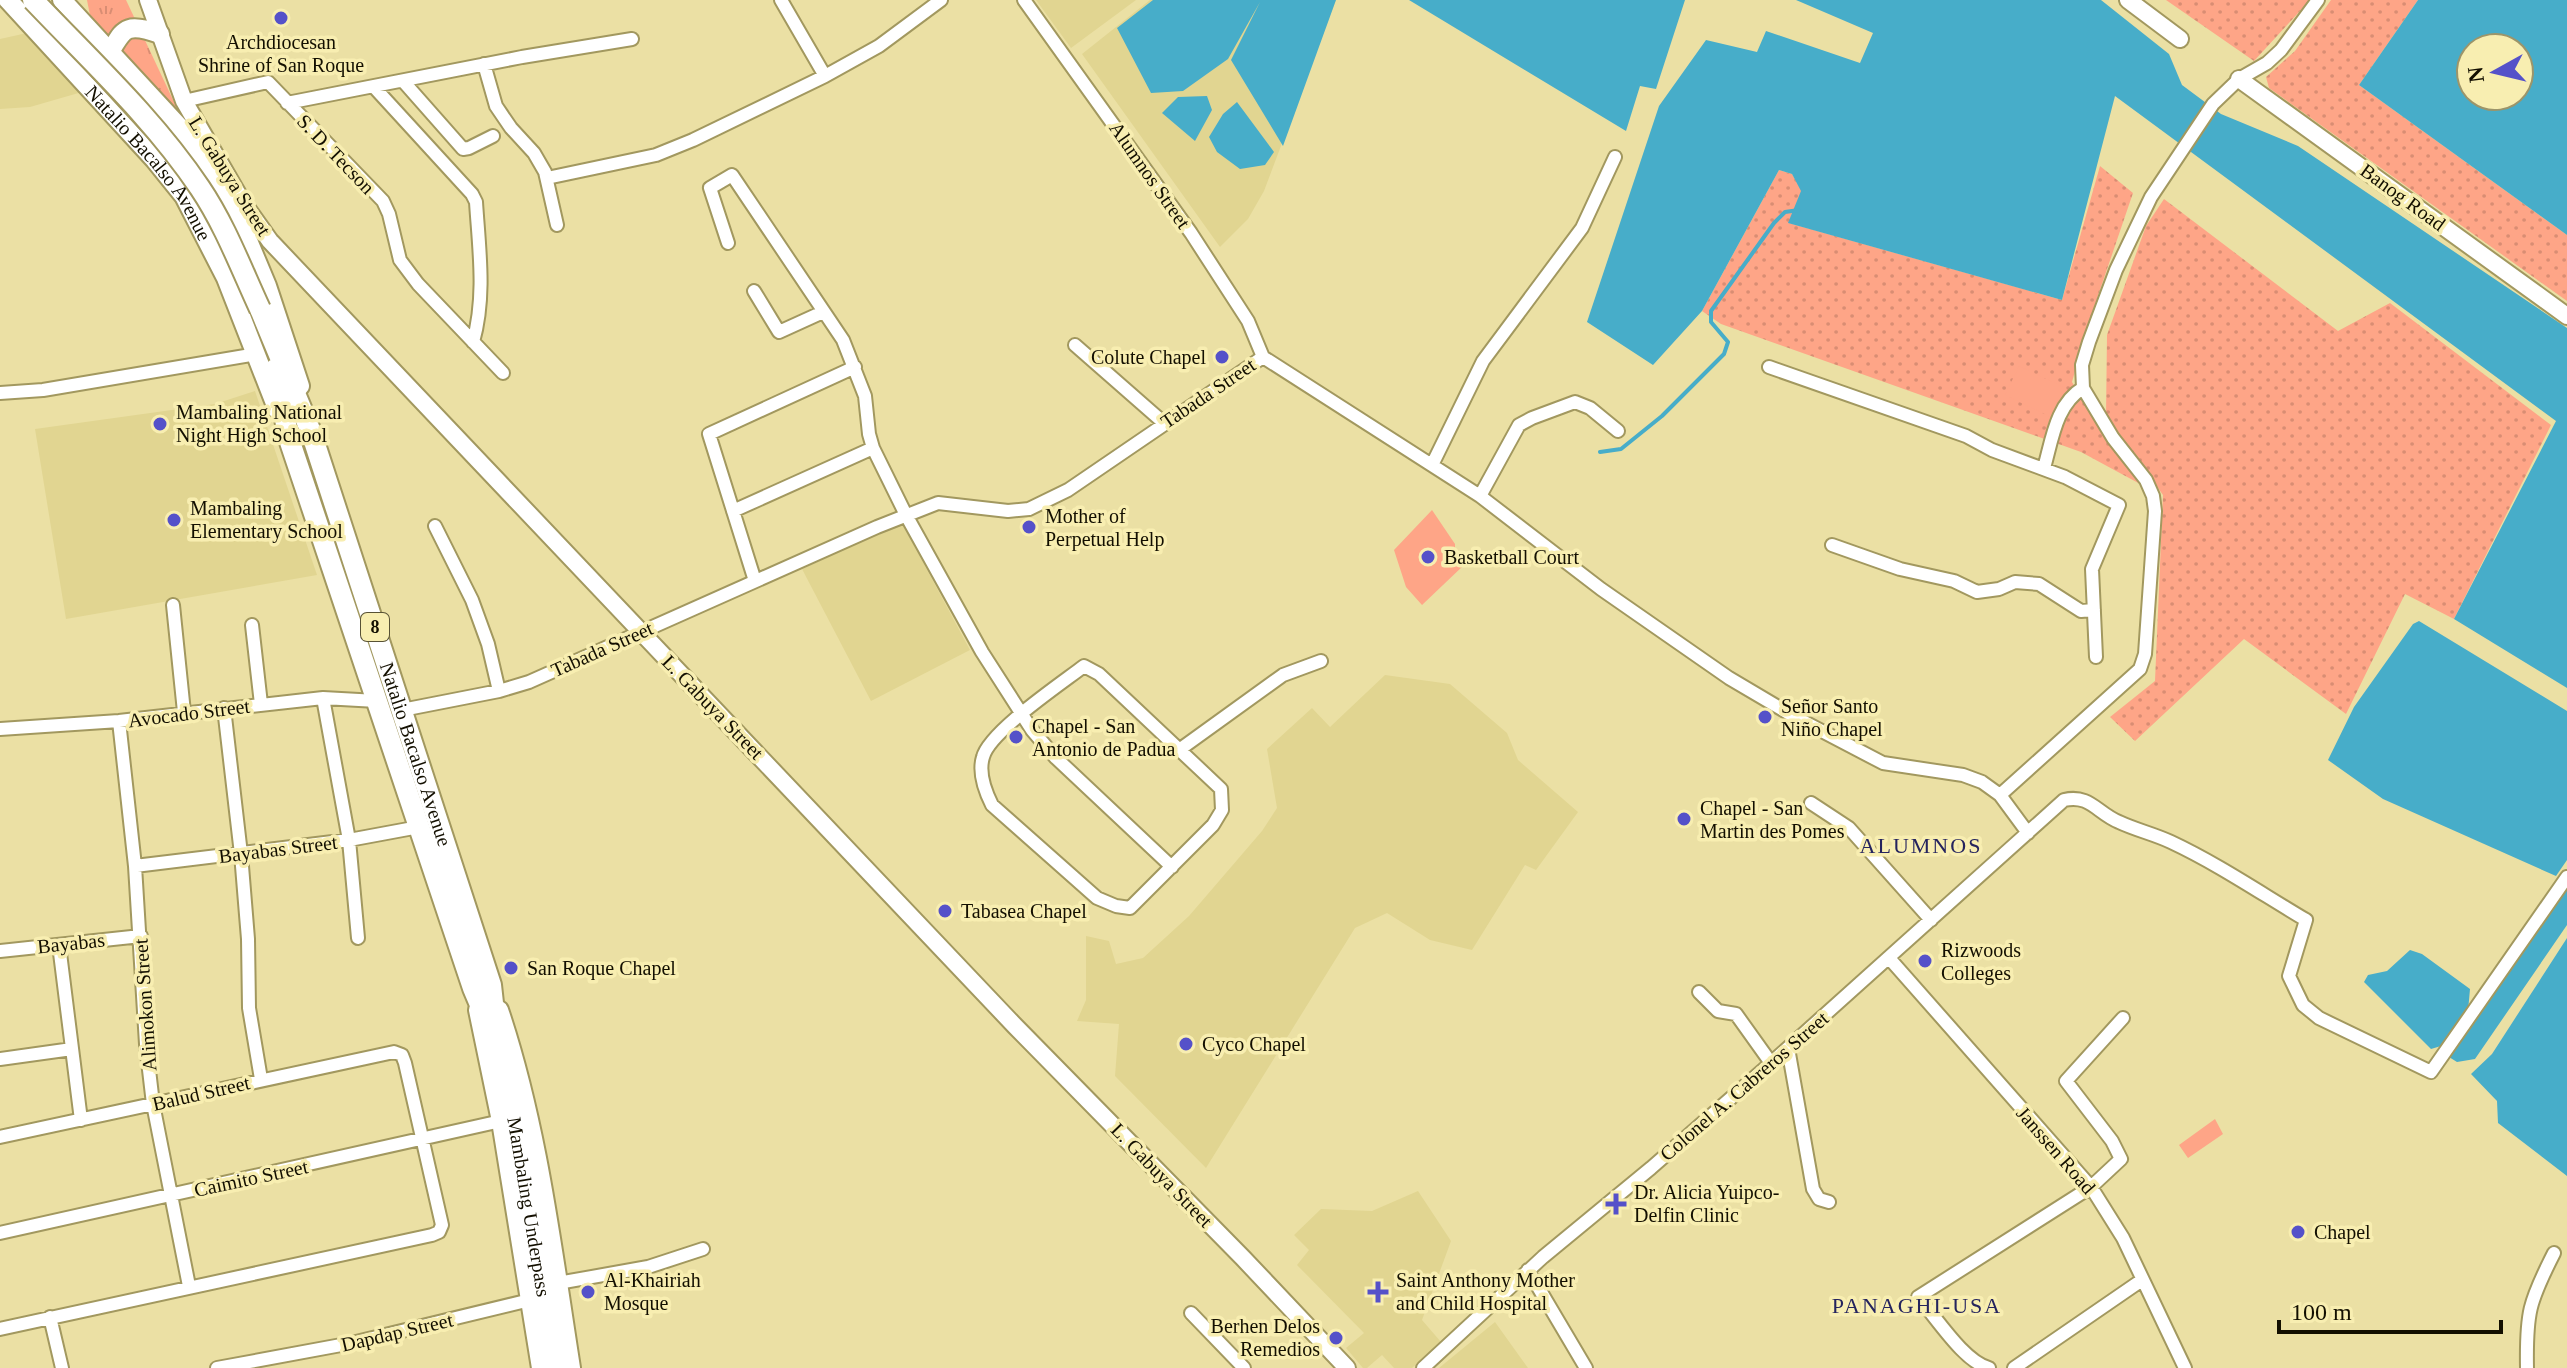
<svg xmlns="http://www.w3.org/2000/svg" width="2567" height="1368" viewBox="0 0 2567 1368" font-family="'Times New Roman',serif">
<defs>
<pattern id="grass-dots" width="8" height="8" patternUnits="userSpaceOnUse" patternTransform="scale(2)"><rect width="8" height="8" fill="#fea587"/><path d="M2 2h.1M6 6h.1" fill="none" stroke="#d98d73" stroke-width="1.8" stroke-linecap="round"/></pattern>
<pattern id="park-tufts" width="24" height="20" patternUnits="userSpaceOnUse" patternTransform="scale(2)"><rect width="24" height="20" fill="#fea587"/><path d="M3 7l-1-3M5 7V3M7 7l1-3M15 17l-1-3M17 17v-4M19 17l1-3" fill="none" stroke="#d98d73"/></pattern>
</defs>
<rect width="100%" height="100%" fill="#ebe0a4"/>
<path fill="#e1d591" d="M1036 0H1136L1071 48Z
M1150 0H1336L1264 191 1248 219 1220 247 1082 54Z
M27 33 82 92 30 107 0 109V39Z
M255 391 317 575 66 619 35 429 215 404Z
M902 523 970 650 871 701 802 569Z
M1385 675 1450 684 1507 733 1518 760 1578 812 1536 870 1525 865 1472 950 1430 940 1387 913 1355 928 1206 1168 1115 1076 1119 1024 1077 1021 1086 1000V936L1109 941 1116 964 1143 958 1189 916 1262 831 1277 808 1267 749 1312 708 1330 727Z
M1418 1191 1451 1241 1422 1320 1441 1342 1412 1368H1394L1382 1355 1367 1368H1363L1346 1348 1364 1333 1297 1265 1309 1250 1294 1235 1321 1209 1372 1211Z
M1495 1322 1528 1368H1439Z"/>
<path fill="url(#grass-dots)" d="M2166 0H2310L2254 61Z
M2331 0H2418L2359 85 2567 235V301L2269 88 2266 77 2295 51Z
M2100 166 2133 193 2088 325 2072 382 2110 445 2142 485 2081 452 1721 324 1702 311 1779 170 1792 174 1802 191 1789 223 2062 300Z
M2164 199 2338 331 2390 303 2551 425 2454 619 2405 594 2346 714 2244 639 2135 741 2110 717 2155 681 2163 495 2106 415 2107 335 2146 226Z"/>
<path fill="url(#park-tufts)" d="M87 0H126L183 121 92 26Z"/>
<path fill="#fea587" d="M2019 366 2067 389 2053 418 2005 395Z
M1432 510 1455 544V550L1464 565 1422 605 1406 587 1394 550Z
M2215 1119 2223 1134 2188 1158 2179 1145Z"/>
<path fill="#47adc9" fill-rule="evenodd" d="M1153 0H1336L1283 146 1231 60 1260 2 1228 59 1183 91 1151 93 1117 28Z
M1409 0H1685L1656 89 1640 86 1626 131Z
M1796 0H2101L2169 54 2182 85 2221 114 2298 146 2567 328V688L2454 619 2556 421 2115 96 2062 300 1788 223 1801 191 1792 174 1779 170 1702 311 1653 365 1587 322 1659 106 1706 40 1757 52 1766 31 1860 63 1873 33Z
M2418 0H2567V235L2359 85ZM2471 48H2519V96H2471Z
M1207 96 1212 110 1195 141 1162 113 1178 97Z
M1237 102 1274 152 1265 165 1240 169 1217 152 1209 137 1223 114Z
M2419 621 2567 711V860L2556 876 2383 799 2328 760 2354 707 2413 624Z
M2567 889V925L2475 1059 2457 1062 2449 1057Z
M2567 938V1176L2498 1123 2497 1101 2471 1074 2492 1054Z
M2410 950 2422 954 2470 989 2468 1011 2441 1046 2431 1049 2364 982 2368 975 2387 971Z"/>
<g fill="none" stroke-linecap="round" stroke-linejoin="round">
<path stroke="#47adc9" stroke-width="4" d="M1600 452 1621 449 1662 416 1724 354 1728 342 1711 322V311L1774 223 1785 212 1799 210"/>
<g stroke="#a2985f" stroke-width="16">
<path id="minor" d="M781 0 825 76
M1024 0 1191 233 1248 321 1263 357
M484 64 496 106 511 128 534 153 545 172 557 225
M403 81 463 149 469 148 493 136
M374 87 472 194 476 202C479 249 486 296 473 342
M184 101 268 82 383 201 389 214 400 260 418 284 503 373
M287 103 522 57 632 39
M547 178 656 155 693 140 825 76 879 46 941 0
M728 243 710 188 732 175 843 340 865 396 869 434 873 448 906 515 982 652 1032 730 1056 758 1172 867
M754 291 779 332 823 312
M1075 345 1164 423
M1263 357 1480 496 1601 589 1729 678 1795 717 1883 763 1963 775 1982 782 2000 795 2028 833
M1769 367 1966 436 1992 450 2065 477 2119 505 2092 569 2096 657
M0 393 43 390 257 354
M1432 465 1483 361 1582 228 1615 157
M2044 468C2052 440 2056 404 2083 388
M1480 496 1519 425 1532 418 1575 402 1590 408 1618 431
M733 511 873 448
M435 526 472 600 488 644 499 691
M1832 545 1900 569 1954 581 1977 592 1999 589 2015 582 2039 584 2081 611 2094 610
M755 581 709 434 855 367
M173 605 184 712
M252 625 261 704
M1084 666 1099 674 1221 789 1222 810 1213 825 1130 908 1116 906 1097 898 992 805C985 791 978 773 983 757 989 732 1062 683 1084 666Z
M323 698 349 840 358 938
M224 708 241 854 248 939 249 1008 261 1079
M402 710 499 691 529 682 877 527 938 503 1008 511 1029 509 1068 490 1263 357
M119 721 135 866 146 1044 153 1104 189 1286
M0 729 119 721 323 698 377 701
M1179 750 1283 675 1321 661
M2000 795 2140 669 2145 654 2155 511 2153 496 2146 480 2113 438 2083 388 2082 365 2089 342 2116 270 2151 197 2213 104 2239 79 2267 63 2281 50 2318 0
M1811 803 1849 828 1931 920
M135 866 349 840 419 827
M59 945 81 1120
M0 951 141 936
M1889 958 2091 1187 2123 1238 2185 1368
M1699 992 1718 1011 1736 1014 1771 1063
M1788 1048 1813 1189 1819 1199 1829 1202
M0 1059 72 1049
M0 1137 394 1052 402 1055 405 1063 442 1225 439 1232 432 1235 0 1329
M0 1233 501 1121
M1528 1270 1586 1368
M558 1283 648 1267 703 1249
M1191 1313 1244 1368
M50 1317 62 1368
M217 1368 352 1343 530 1300
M1423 1368 1543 1257 1651 1168 1771 1063 2064 800C2090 794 2097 813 2119 822 2136 830 2154 834 2171 842 2218 864 2262 894 2306 920L2289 976 2303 1005 2319 1018 2431 1072 2567 877
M1989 1368C1964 1362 1936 1317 1918 1297L2091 1187 2121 1159 2112 1141 2066 1081 2123 1018
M2014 1368 2142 1280
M2527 1368C2526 1313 2529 1302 2554 1253"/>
</g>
<g stroke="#a2985f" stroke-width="20">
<path id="tertiary" d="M148 0 184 101 243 203 270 241 1015 1026 1243 1258 1347 1368
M2128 0 2180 39
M2239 79 2567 316"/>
</g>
<g stroke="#a2985f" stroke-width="22">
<g id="secondary">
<path id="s1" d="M8 0 155 160 184 196 226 278 278 411"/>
<path d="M62 0 184 132 232 202 267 286 300 386"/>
<path d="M104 60C124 35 118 19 160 34"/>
<path d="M478 1010 501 1121 541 1368"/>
<path d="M499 1010C538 1126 552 1248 571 1368"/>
</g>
</g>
<g stroke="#a2985f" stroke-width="24">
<g id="primary">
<path id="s2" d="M260 309 311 432 491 985 498 1048 515 1122 556 1368"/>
<path d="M275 369 289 439 473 988 489 1026"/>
</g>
</g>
<use href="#minor" stroke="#fff" stroke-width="12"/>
<use href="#tertiary" stroke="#fff" stroke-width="16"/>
<use href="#secondary" stroke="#fff" stroke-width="18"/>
<use href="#primary" stroke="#fff" stroke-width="20"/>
<g stroke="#a2985f" stroke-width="24" stroke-linecap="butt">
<path id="primary-bridge" d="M33 0C91 61 153 118 200 188 225 225 241 268 260 309"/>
</g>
<use href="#primary-bridge" stroke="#fff" stroke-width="20"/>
</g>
<g fill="#5551c9" stroke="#f8eeb1" stroke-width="3">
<circle cx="281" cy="18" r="8"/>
<circle cx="1222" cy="357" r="8"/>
<circle cx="160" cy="424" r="8"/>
<circle cx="174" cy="520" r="8"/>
<circle cx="1029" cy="527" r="8"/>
<circle cx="1428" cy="557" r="8"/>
<circle cx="1765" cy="717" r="8"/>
<circle cx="1016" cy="737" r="8"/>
<circle cx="1684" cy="819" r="8"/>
<circle cx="945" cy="911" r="8"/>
<circle cx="1925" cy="961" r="8"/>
<circle cx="511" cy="968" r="8"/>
<circle cx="1186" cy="1044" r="8"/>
<path d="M1612 1192h8v8h8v8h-8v8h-8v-8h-8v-8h8z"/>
<circle cx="2298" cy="1232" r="8"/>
<circle cx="588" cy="1292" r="8"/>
<path d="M1374 1280h8v8h8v8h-8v8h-8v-8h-8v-8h8z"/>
<circle cx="1336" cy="1338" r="8"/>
</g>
<g text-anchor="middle" stroke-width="7" stroke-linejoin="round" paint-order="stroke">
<rect fill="#f8eeb1" stroke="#585235" stroke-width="2" x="361" y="613" width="28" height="28" rx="6"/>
<g font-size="18" font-weight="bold" fill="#130f00">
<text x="375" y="633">8</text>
</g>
<g font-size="20" fill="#130f00" stroke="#f8eeb1" text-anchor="start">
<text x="281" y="49" text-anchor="middle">Archdiocesan<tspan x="281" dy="23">Shrine of San Roque</tspan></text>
<text x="1206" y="364" text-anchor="end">Colute Chapel</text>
<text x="176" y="419">Mambaling National<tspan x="176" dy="23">Night High School</tspan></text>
<text x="190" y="515">Mambaling<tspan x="190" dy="23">Elementary School</tspan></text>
<text x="1045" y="523">Mother of<tspan x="1045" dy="23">Perpetual Help</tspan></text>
<text x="1444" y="564">Basketball Court</text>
<text x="1781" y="713">Señor Santo<tspan x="1781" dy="23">Niño Chapel</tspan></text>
<text x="1032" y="733">Chapel - San<tspan x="1032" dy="23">Antonio de Padua</tspan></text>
<text x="1700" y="815">Chapel - San<tspan x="1700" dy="23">Martin des Pomes</tspan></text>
<text x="961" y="918">Tabasea Chapel</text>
<text x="1941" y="957">Rizwoods<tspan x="1941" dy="23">Colleges</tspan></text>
<text x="527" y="975">San Roque Chapel</text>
<text x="1202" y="1051">Cyco Chapel</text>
<text x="1634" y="1199">Dr. Alicia Yuipco-<tspan x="1634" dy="23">Delfin Clinic</tspan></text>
<text x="2314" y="1239">Chapel</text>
<text x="604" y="1287">Al-Khairiah<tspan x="604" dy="23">Mosque</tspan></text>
<text x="1396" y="1287">Saint Anthony Mother<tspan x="1396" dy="23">and Child Hospital</tspan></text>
<text x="1320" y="1333" text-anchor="end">Berhen Delos<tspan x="1320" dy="23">Remedios</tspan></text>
</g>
<g font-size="20" fill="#130f00" stroke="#f8eeb1">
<text transform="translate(336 154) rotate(46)" y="7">S. D. Tecson</text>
<text dy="7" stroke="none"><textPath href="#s1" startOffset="216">Natalio Bacalso Avenue</textPath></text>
<text transform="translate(1150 175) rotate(55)" y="7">Alumnos Street</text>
<text transform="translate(230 176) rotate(58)" y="7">L. Gabuya Street</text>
<text transform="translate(2403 197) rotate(36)" y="7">Banog Road</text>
<text transform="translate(1208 393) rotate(-34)" y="7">Tabada Street</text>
<text transform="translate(602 649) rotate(-24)" y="7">Tabada Street</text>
<text transform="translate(713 707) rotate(46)" y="7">L. Gabuya Street</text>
<text transform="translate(189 713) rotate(-7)" y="7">Avocado Street</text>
<text dy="7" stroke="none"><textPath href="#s2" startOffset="472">Natalio Bacalso Avenue</textPath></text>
<text transform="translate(278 849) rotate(-7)" y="7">Bayabas Street</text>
<text transform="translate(71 943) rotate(-6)" y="7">Bayabas</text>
<text transform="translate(145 1005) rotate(-94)" y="7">Alimokon Street</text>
<text transform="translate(1744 1086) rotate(-41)" y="7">Colonel A. Cabreros Street</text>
<text transform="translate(201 1093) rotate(-13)" y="7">Balud Street</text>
<text transform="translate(2056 1150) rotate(49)" y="7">Janssen Road</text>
<text transform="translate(1162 1175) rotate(46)" y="7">L. Gabuya Street</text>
<text transform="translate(251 1178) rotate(-12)" y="7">Caimito Street</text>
<text dy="7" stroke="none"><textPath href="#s2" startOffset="940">Mambaling Underpass</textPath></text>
<text transform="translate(397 1332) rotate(-13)" y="7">Dapdap Street</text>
</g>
<g font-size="22" letter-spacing="2" fill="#25245e" stroke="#f8eeb1">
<text x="1921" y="853">ALUMNOS</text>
<text x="1917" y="1313">PANAGHI-USA</text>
</g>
</g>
<g transform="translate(2495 72) rotate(262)"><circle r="38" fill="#f8eeb1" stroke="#9c956a" stroke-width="2"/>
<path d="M0-6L14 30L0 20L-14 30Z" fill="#5551c9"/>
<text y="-12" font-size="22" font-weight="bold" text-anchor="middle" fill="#130f00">N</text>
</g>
<path d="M2279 1320v12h222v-12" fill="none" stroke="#130f00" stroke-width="4"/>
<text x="2291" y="1320" font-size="24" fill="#130f00" stroke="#f8eeb1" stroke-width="6" paint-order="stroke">100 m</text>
</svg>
